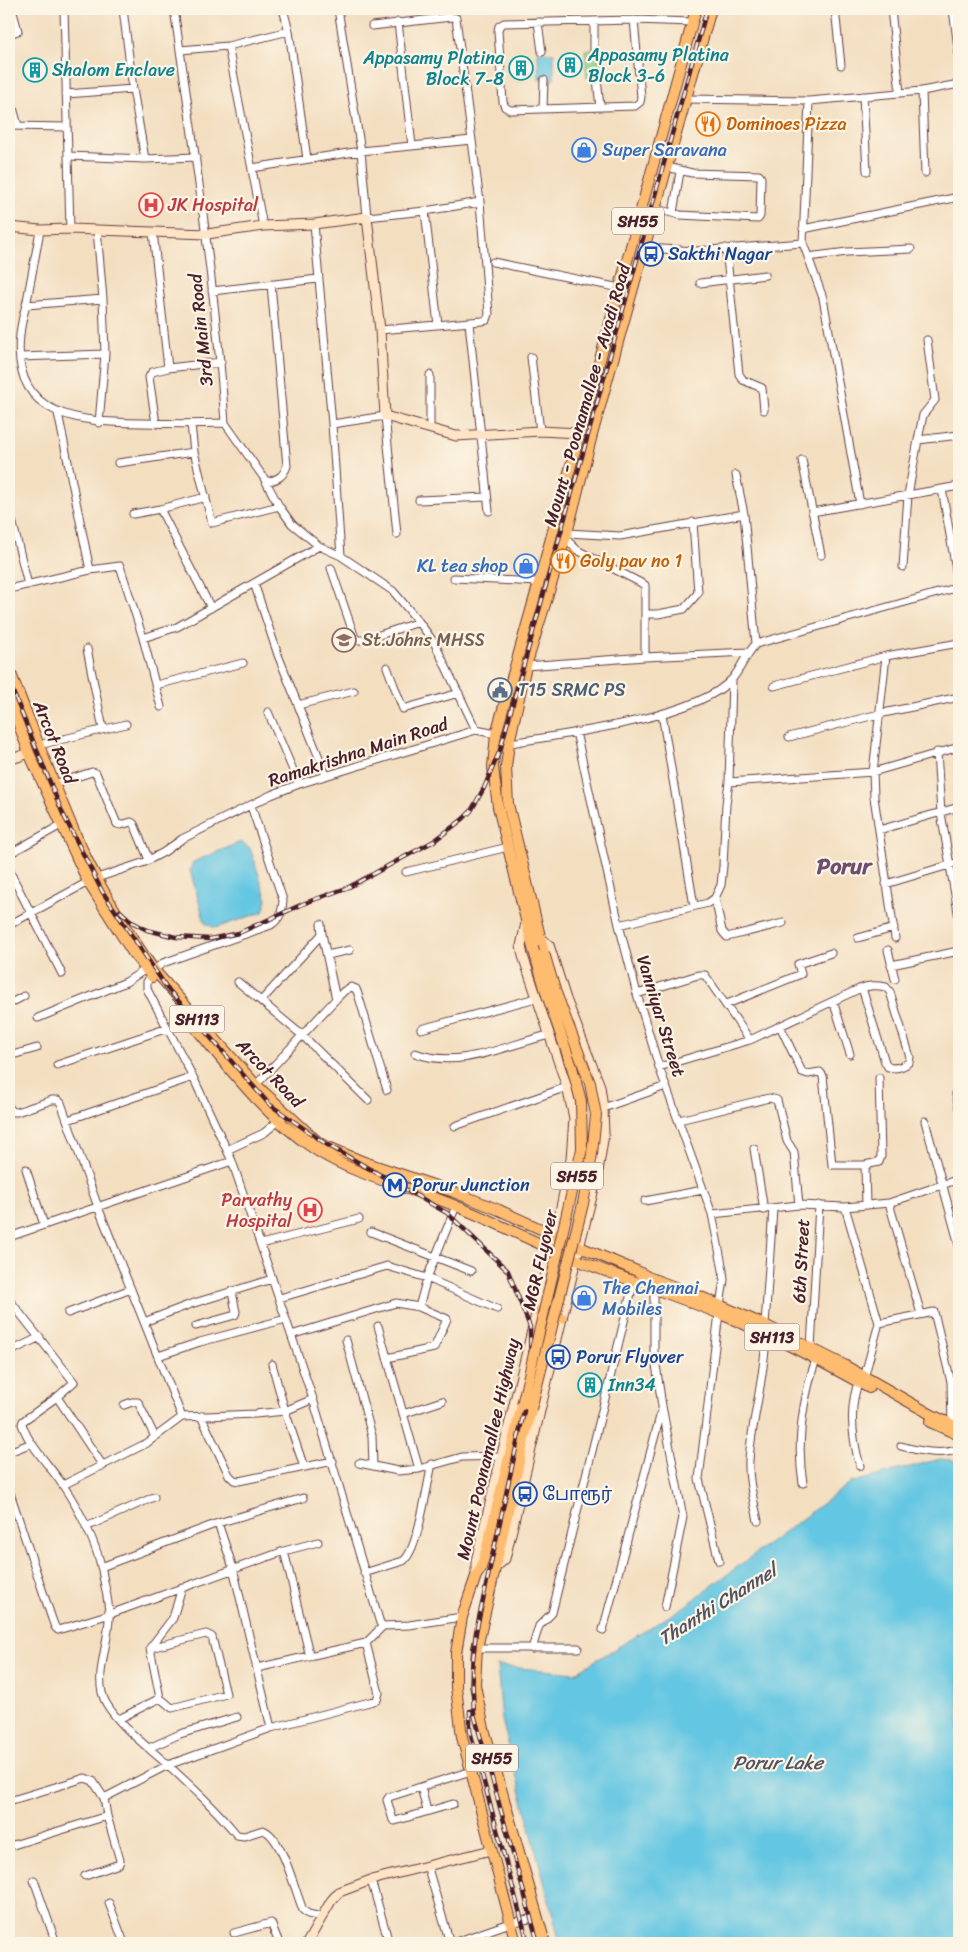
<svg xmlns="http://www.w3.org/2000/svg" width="968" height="1952" viewBox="0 0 968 1952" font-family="Sriracha,'Noto Sans Tamil',sans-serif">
<rect width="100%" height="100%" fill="#fcf5e5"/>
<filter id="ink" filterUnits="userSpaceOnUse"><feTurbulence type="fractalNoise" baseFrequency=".02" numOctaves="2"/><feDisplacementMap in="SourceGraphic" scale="10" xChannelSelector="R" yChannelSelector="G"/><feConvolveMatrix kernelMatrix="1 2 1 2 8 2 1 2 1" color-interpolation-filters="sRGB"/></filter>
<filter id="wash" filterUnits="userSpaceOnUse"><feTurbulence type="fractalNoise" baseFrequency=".0096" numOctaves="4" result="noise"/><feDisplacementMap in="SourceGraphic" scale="20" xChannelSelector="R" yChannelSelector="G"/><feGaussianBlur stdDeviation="1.12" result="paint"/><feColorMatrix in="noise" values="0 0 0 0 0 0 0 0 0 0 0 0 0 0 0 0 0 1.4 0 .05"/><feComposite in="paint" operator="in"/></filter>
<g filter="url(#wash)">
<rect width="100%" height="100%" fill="#f3dec0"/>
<path fill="#89ce88" stroke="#6a765a" d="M602 48 603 79 587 78 585 50Z"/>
<path fill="#64c6e2" stroke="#577286" d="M538 52 554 53V79L539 80Z
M241 842 250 848 267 900 263 912 215 928 205 923 190 870 193 862Z
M940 1459 959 1461V1943H560L502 1720 497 1666 575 1673 681 1609 850 1483Z"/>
</g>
<g filter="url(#ink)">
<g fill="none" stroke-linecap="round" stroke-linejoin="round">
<g stroke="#633c41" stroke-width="9">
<path id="street" d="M64 9 70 229
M123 9 133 89 145 159
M174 9C194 147 215 284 225 423
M283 9 289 31 307 159
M338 9 361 151 367 217 425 211 480 202
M835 9 841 65
M891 9 900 93
M953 9 959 56
M634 20 641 97 640 102 635 106 510 110 505 107 503 102 498 31 499 26 504 23 634 20 692 22
M594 21V49
M398 22 412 146
M538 22 542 52
M372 26 451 17 456 18 480 202 489 314 487 320 482 321 380 330
M9 34 18 31 12 9
M180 50 228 46
M597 79 600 107
M922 91 925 173
M9 93 18 126
M66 94 133 89
M863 96 867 171
M686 99 809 101 922 91 959 84
M809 101 803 243 823 298 860 504
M543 109 544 80
M9 126 67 127
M68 156 145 159 196 157
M252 168 361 151 472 140
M656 209 680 215 758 219 760 216 761 178 759 175 692 173 667 167
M425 211 438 325
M673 213 680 172
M314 224 332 424 341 556
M263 226 228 46 289 31
M803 229 959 197
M40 230C36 254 31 278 27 301 24 312 21 323 20 335 11 418 79 422 142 423 170 424 198 424 225 423
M97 230 103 299 105 354 99 423
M153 232 168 368
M645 248 696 251 803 243
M726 248 739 374 743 380 762 388 764 410
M808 257 847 252 911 249
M493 262 620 288
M700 283 765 275
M212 291 318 279
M26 305 103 299
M469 323 489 511
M20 357 105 354
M531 357 540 431
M58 413 90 570
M225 423 264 478 279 506 292 524 319 546 341 556 393 591 419 622 435 644 476 730
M156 424 149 377 152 372 168 368 221 362
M191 424 194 452 212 523 279 506
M332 424 385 416 397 534
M430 428V375
M918 440 959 435
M802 460 821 555
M118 463 194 452
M267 482C278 479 283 477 287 466L271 284
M942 489 959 587
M419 500 487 497
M160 509 211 608
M812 512 959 486
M133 514 160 509 206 497
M12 520 28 585
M567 533 620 536 744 514
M565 538 577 550 645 585V657
M903 567 908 495 918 440 923 415 935 400 927 340
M331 568 355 638 358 640H364L419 622
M454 578 539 582
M254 583 278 655 326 775
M9 589 90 570 120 566 143 638 161 707
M645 614H658L684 609 698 593 693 522
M143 638 177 627 319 546
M756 644 959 587
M87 649 103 729
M886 656 873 772 874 797 895 938
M526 666 645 657 748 652
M387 667 403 709 459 693
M156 685 243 663
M774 686 886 656 959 643
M298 705 354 691
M268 712 299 784
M662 714 694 906
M576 732 619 925 637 994 659 1067 712 1214 723 1270 724 1280 720 1305
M789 737 879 714 959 697
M509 743C561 735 698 718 732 679 741 669 745 655 756 644L744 514 736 475
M39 745 126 724
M937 752 941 813 959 918
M729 782 873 772 959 747
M54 784 92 772 96 773 117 824 121 825 131 822 134 824 149 860
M879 830 959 807
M9 854 61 825
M9 870 62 974
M406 872 508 847
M97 878 145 862 164 852 182 839 271 795 299 784 476 730 496 734
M886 884 959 862
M715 898 722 931 727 937 783 923
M321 924 322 934
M9 925 88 882
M619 925 708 903 715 898 721 885 723 866 726 804 729 782 732 680
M858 938 894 928
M888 950 895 979
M327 955 350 950
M891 965 959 951
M154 970 163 963 271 925C281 918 282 912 283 900L251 806
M151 975 147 982V989L193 1077 232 1161 313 1399 380 1623 383 1626
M238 982 303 1036 368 1100
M637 994 698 975H705L750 1040
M261 1001 322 934 336 999
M833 1001 850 1054
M9 1004 24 996
M727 1004 801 974 798 964 831 953
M38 1018 126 982 146 969
M780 1026 802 1072 808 1074 820 1072 823 1076 832 1165H865L879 1162 881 1156 879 1078
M421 1029 536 998
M415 1053C459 1070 506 1045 549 1035
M9 1056 37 1048
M57 1065 168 1028
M659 1067 750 1040 859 989C869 985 876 985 886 987L890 992 910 1057 909 1062C903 1067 895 1069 888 1067L885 1062 862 988
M959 1085 957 1087 956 1094 959 1108
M254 1087 336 999 344 991 351 987 356 989 358 994 387 1090
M9 1107 13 1112H17L52 1100H58L61 1103 98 1207 182 1417
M603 1108 666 1086
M68 1120 193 1077
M679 1120 769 1098 777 1100 787 1141 794 1152 799 1205
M925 1121 959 1245
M455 1126 567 1087
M754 1149 764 1210
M227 1150 264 1133 282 1118
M865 1165 866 1205
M26 1169 44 1225
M645 1201 703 1190
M889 1203 921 1314
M845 1207 879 1323 864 1378
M712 1214 799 1205 845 1207 889 1203 959 1179
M371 1232 471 1271
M9 1237 232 1161
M261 1244 359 1219
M654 1288V1351L662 1406 683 1517 665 1607
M280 1298 387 1266 427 1278 497 1309
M11 1302 74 1382 57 1397 23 1421 22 1424C28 1444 50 1466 62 1484 78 1507 96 1542 102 1570 104 1584 109 1600 109 1615 110 1643 92 1679 106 1703 121 1728 147 1746 168 1765 192 1787 216 1809 237 1835L244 1836 263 1830C282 1836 295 1891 303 1910L308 1914 322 1917
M419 1307 427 1278 456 1206
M68 1313 131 1289
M144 1322 191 1304 272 1279
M879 1323 934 1312 951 1382 952 1425
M765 1325 773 1209
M196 1326 235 1315 236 1312 232 1292
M378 1326 419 1469
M291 1335 396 1303 419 1307 447 1319 434 1348 387 1358
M346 1340 372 1436 373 1466
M811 1348 819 1205
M9 1352 40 1337
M158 1356 200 1342 286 1319
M272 1364 285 1411 304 1467
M57 1397 103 1466
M124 1405 132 1402H138L155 1437
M403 1414 442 1401
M201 1416 229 1475 234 1480 239 1481 333 1461
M901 1446C919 1451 941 1456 959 1449
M9 1452 32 1443
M359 1463 398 1471 419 1469 462 1457 503 1456
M860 1466C852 1438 848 1406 860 1378
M803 1483C796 1442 803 1399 816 1359
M63 1485 147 1443 182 1417 255 1414 285 1411 313 1399
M9 1490 52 1619 55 1627 58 1630 110 1614 284 1551 318 1542
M758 1521C754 1501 748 1481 749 1460 752 1418 765 1377 766 1334
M218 1523 233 1568 271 1728
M86 1527 154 1497
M284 1551 310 1657
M719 1561 699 1479 719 1313
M101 1567 218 1523 303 1498
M364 1573 403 1561C418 1551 427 1485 432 1464
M383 1626 409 1625 462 1617
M603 1630 662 1409
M150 1648 160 1698
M477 1648H578
M532 1649 539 1626 552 1613 634 1281
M257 1668 366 1643
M119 1719 160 1698 172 1708 226 1694 212 1637 206 1634 150 1648 173 1618 182 1587
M149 1748 180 1734 237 1717
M421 1787 427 1811
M9 1801 85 1778 93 1781 104 1798 168 1765 271 1728 377 1700 379 1693 366 1643 383 1626
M453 1804 395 1821 393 1820 387 1800 389 1797 471 1771
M10 1846 107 1816
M427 1865 450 1943
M85 1876 119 1864 120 1860 107 1816 104 1798
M34 1880 56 1943
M371 1880 389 1943
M109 1903 124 1943
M234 1933 271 1923 279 1943
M453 1943 510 1923 538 1917"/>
</g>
<g stroke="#633c41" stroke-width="11">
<path id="secondary" d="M9 227 40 230 70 229 207 234 263 226 314 224 367 217 380 330 385 416 456 436 540 431 579 433
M9 760 29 753
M494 1569 505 1559 576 1259 597 1177 604 1134 603 1108 600 1086 566 999 549 945 540 937
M476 1576V1561L555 1236 571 1159 574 1118 567 1087 523 956 521 946 526 923
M307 1943 331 1901 339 1892 371 1880 491 1850"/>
</g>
<g stroke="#633c41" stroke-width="12">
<path id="primary" d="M9 669C33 729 55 790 82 849 101 891 127 931 154 970L256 1085 319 1143 364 1162 454 1192 499 1210 580 1247 637 1271 648 1277 699 1296 765 1325 844 1365 932 1415 959 1428
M9 697 29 753 88 882 133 953 152 977
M533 948 498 807 493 767 496 734 539 582 696 9
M544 953 508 804 506 767 509 743 526 666 567 533 592 435 711 9
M186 1016C225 1063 264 1116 316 1150 358 1177 410 1187 456 1206 496 1222 535 1243 575 1259 623 1279 673 1294 720 1314 772 1335 821 1361 869 1388
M537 1311 562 1318
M531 1409 477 1648 475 1685 484 1729 545 1943
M930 1422 959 1435
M516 1943 462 1737 456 1687V1653L462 1617 476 1576 481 1568 487 1547 522 1405"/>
</g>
<use href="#street" stroke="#fff" stroke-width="7"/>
<use href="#secondary" stroke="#ffe4c6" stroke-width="9"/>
<use href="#primary" stroke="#febc70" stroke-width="10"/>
<g stroke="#4a1f2b" stroke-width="4.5">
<path id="rail" d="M9 682 63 814 102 891 167 988 269 1104 326 1144 447 1213 508 1271 530 1327 531 1379 476 1632 472 1669 474 1714 538 1943
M120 911 132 922 147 930 176 937 210 939 239 933 305 903 349 887 434 841 463 819 471 811 484 788 500 750 707 9
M470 1711V1731L528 1943"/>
</g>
<use href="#rail" stroke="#fcf5e5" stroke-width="2.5" stroke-dasharray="8" stroke-linecap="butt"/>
<g stroke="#633c41" stroke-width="12" stroke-linecap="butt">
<path id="primary-bridge" d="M522 1405 582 1149 581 1101 572 1067 547 995 533 948
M531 1409 583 1204 592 1154 596 1115 590 1083 555 990 544 953"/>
</g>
<use href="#primary-bridge" stroke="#febc70" stroke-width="10"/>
</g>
</g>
<defs>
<g id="building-ring" transform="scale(1.25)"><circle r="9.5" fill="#fcf5e5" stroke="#0f9aa8" stroke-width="1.5"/><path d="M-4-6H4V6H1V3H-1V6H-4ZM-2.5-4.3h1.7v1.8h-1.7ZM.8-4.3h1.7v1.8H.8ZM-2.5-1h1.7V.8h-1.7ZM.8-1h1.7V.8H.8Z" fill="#0f9aa8"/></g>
<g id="restaurant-ring" transform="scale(1.25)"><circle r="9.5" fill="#fcf5e5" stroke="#e8710a" stroke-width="1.5"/><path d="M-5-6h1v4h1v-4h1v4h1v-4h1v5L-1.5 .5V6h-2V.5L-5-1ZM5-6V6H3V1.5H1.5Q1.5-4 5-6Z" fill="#e8710a"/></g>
<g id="shop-ring" transform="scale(1.25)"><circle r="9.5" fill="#fcf5e5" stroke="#3f7fe0" stroke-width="1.5"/><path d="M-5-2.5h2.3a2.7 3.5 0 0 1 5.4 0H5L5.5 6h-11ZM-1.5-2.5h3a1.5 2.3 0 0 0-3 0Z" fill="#3f7fe0"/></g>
<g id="hospital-ring" transform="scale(1.25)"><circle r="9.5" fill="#fcf5e5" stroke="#e0444e" stroke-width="1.5"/><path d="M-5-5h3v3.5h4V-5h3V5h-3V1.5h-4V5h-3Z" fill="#e0444e"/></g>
<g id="bus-ring" transform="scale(1.25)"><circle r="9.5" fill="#fcf5e5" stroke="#1a4fb4" stroke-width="1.5"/><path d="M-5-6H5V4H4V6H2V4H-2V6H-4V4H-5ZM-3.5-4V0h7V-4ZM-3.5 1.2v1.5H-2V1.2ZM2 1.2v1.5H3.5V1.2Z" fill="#1a4fb4"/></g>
<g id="school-ring" transform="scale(1.25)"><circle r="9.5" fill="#fcf5e5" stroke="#8d6e63" stroke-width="1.5"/><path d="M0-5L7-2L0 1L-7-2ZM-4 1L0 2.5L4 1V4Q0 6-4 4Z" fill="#8d6e63"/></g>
<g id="civic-ring" transform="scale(1.25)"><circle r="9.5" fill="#fcf5e5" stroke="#5c6f8a" stroke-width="1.5"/><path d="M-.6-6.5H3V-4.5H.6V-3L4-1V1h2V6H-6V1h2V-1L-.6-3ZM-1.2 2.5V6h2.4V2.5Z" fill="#5c6f8a"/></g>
<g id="metro-ring" transform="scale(1.25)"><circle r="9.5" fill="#fcf5e5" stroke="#1a4fb4" stroke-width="1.5"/><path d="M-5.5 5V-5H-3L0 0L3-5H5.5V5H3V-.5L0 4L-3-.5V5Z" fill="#1a4fb4"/></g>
</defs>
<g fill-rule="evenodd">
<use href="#building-ring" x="570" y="65"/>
<use href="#building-ring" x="521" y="68"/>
<use href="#building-ring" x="35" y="70"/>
<use href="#restaurant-ring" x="708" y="124"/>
<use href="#shop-ring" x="584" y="150"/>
<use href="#hospital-ring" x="151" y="205"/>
<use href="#bus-ring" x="651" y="254"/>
<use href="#restaurant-ring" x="563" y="561"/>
<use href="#shop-ring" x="526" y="566"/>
<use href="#school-ring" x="344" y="640"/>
<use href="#civic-ring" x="500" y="690"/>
<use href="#metro-ring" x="395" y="1185"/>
<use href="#hospital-ring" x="310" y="1210"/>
<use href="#shop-ring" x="584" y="1298"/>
<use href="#bus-ring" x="558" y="1357"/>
<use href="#building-ring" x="590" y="1385"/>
<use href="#bus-ring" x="525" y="1494"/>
</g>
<g text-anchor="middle" stroke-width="4.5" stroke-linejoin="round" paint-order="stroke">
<g fill="#fcf5e5" stroke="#7f5f63" stroke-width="1">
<rect x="612" y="207.5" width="52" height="27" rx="4"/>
<rect x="169.5" y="1005.5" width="55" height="27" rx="4"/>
<rect x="551" y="1162.5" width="52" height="27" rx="4"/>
<rect x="744.5" y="1323.5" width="55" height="27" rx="4"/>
<rect x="466" y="1744.5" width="52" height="27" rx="4"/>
</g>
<g font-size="16" font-weight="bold" fill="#4a1f2b">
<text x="638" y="227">SH55</text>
<text x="197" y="1025">SH113</text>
<text x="577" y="1182">SH55</text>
<text x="772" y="1343">SH113</text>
<text x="492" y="1764">SH55</text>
</g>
<g font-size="18" fill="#0d838f" stroke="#fcf5e5" text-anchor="start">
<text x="588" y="61">Appasamy Platina<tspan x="588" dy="21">Block 3-6</tspan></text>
<text x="504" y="64" text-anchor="end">Appasamy Platina<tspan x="504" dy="21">Block 7-8</tspan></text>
<text x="52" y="76">Shalom Enclave</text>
<text x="608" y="1391">Inn34</text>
</g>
<g font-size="18" fill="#c56008" stroke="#fcf5e5" text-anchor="start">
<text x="726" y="130">Dominoes Pizza</text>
<text x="580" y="567">Goly pav no 1</text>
</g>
<g font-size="18" fill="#366cbe" stroke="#fcf5e5" text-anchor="start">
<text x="602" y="156">Super Saravana</text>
<text x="508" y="572" text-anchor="end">KL tea shop</text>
<text x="602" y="1294">The Chennai<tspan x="602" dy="21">Mobiles</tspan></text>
</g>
<g font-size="18" fill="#be3a42" stroke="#fcf5e5" text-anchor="start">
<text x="168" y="211">JK Hospital</text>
<text x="292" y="1206" text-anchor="end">Parvathy<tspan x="292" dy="21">Hospital</tspan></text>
</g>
<g font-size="18" fill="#164399" stroke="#fcf5e5" text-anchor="start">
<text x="668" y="260">Sakthi Nagar</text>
<text x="412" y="1191">Porur Junction</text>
<text x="576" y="1363">Porur Flyover</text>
<text x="542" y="1500">போரூர்</text>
</g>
<g font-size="18" fill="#4a1f2b" stroke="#fcf5e5">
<text transform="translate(201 330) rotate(-96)" y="6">3rd Main Road</text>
<text transform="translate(587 395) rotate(-74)" y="6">Mount - Poonamallee - Avadi Road</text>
<text transform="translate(55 742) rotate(68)" y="6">Arcot Road</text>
<text transform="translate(358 752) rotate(-18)" y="6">Ramakrishna Main Road</text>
<text transform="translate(661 1016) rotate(73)" y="6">Vanniyar Street</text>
<text transform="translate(270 1073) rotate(46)" y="6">Arcot Road</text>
<text transform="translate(540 1260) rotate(-77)" y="6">MGR FLyover</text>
<text transform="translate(801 1261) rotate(-87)" y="6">6th Street</text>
<text transform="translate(488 1449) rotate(-77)" y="6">Mount Poonamallee Highway</text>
</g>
<g font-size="18" fill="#785e54" stroke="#fcf5e5" text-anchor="start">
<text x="362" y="646">St.Johns MHSS</text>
</g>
<g font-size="18" fill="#4e5e75" stroke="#fcf5e5" text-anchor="start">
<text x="518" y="696">T15 SRMC PS</text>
</g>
<g font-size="19" font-style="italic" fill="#525162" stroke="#fcf5e5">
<text transform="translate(717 1604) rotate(-32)" y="7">Thanthi Channel</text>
<text x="778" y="1769">Porur Lake</text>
</g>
<g font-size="22" font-weight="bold" fill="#6e4e70" stroke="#fcf5e5">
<text x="844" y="874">Porur</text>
</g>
</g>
<rect width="968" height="1952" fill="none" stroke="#fcf5e5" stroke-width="30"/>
</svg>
